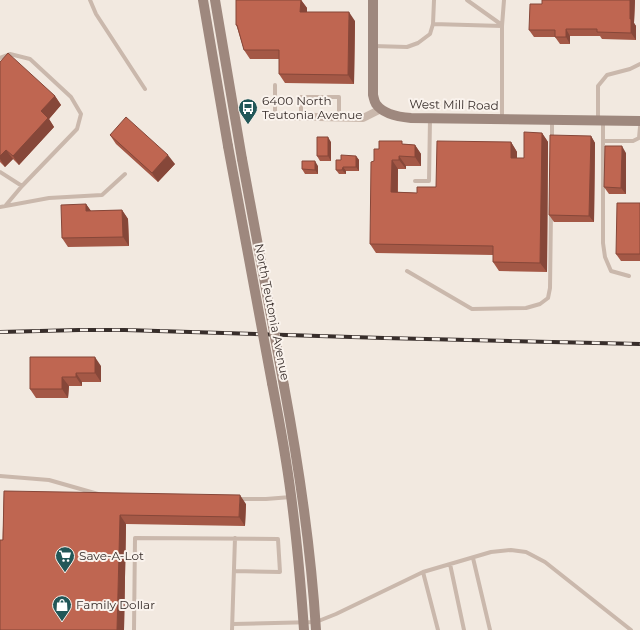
<svg xmlns="http://www.w3.org/2000/svg" width="640" height="630" viewBox="0 0 640 630" font-family="Montserrat,sans-serif">
<rect width="100%" height="100%" fill="#f2e9e0"/>
<g fill="none" stroke-linecap="round" stroke-linejoin="round">
<path stroke="#cab8ac" stroke-width="4" d="M90 0 96 14 145 89
M467 0 502 25
M433 24 502 26
M373 46 407 47 418 43 430 34 433 24 434 0
M0 58 10 54 30 59 71 97 81 114 77 129 22 186 6 205
M275 116V85
M301 116V97H339V117
M502 119V26L504 0
M598 120V86L607 75 630 69 640 64
M603 121V243L605 257 611 271 629 276
M552 140V120
M603 141H633L639 138 640 127
M0 172 22 186
M415 181H429L430 119
M0 207 49 198 102 195 125 174
M407 271 472 309 526 308 540 304 548 298 550 288 551 212
M0 476 49 480 98 494
M238 499H266L291 497
M473 558 490 630
M450 564 464 630
M233 624 316 622 336 614 423 572
M134 630 135 538 278 539 280 572 234 571
M232 630 235 538
M438 630 423 572 491 552 511 550 526 552 545 562 631 630"/>
<path stroke="#cab8ac" stroke-width="8" d="M275 116 363 118 381 109"/>
<path stroke="#9e887e" stroke-width="10" d="M203 0 228 146
M215 0 242 159
M373 0V95C374 98 374 101 376 104 383 114 399 117 411 118L640 121
M272 383C277 409 282 435 286 461 295 517 300 573 304 630
M284 386C299 467 311 548 316 630"/>
<g stroke="#382e2b" stroke-width="4">
<path id="rail" d="M0 332 79 330H125L384 338 640 344"/>
</g>
<use href="#rail" stroke="#faf3ed" stroke-width="2.5" stroke-dasharray="8" stroke-linecap="butt"/>
<path stroke="#9e887e" stroke-width="10" d="M228 146 272 383
M242 159 284 386"/>
</g>
<path fill="#a45846" d="M236 0H301L307 8V12L355 21 354 84 285 83 279 74V59H250L244 50 237 27 236 25Z
M542 0H635L634 23 636 26V40L602 39 600 36H570V44H560L555 37H534L529 30 542 4Z
M0 62 55 96 61 105 49 119 54 127 19 165 13 159 5 167 0 162Z
M542 133 548 142 547 272 499 271 493 262V255L376 253 370 244 374 161 404 144 415 145 421 154V166H406V169H398V192L417 193 436 187 511 142 517 152V158H524Z
M110 135 175 164 158 182 116 144Z
M591 136 595 143 594 222H554L549 215Z
M331 142V161H320L317 156Z
M626 153V194H609L604 187Z
M356 156 359 160V171H346V174H339L336 170 341 160Z
M318 166V174H305L302 169Z
M640 203V261H621L616 254Z
M86 204 91 211 122 210 128 219 129 246 68 247 62 238Z
M30 357 101 366V382H82V386H69L68 398H36L30 389Z
M4 491 246 504 245 526 126 524 124 630H0Z"/>
<path fill="#864739" d="M301 0 307 8V21L300 12Z
M630 0H635L634 23 636 26V40L631 33 630 19Z
M349 12 355 21 354 84 348 75Z
M566 29 570 36V44L566 37Z
M55 96 61 105 49 119 54 127 19 165 13 156 41 111Z
M542 133 548 142 547 272 540 263Z
M591 136 595 143 594 222 589 216Z
M328 137 331 142V161L328 156Z
M511 142 517 152V167L511 158Z
M415 145 421 154V166L415 157Z
M622 146 626 153V194L621 188Z
M6 150 13 159 5 167 0 159V156Z
M168 155 175 164 158 182 152 173Z
M356 156 359 160V171L356 167Z
M399 156 406 166V169L399 160Z
M392 160 398 169 397 201 391 192Z
M315 161 318 166V174L315 170Z
M343 167 346 171V174L342 170Z
M86 204 93 214 86 211Z
M122 210 128 219 129 246 123 237Z
M95 357 101 366V382L95 373Z
M76 373 82 382V386L76 377Z
M62 377 69 386 68 398 62 389Z
M240 495 246 504 245 526 239 517Z
M120 515 126 524 124 630H117Z"/>
<path fill="#bf6651" stroke="#864739" d="M236 0H301L300 12H349L348 75 279 74V50H244L237 25H236Z
M542 0H630V19H631V33L597 32V29H566V37H555V30H529L530 4H542Z
M8 53 55 96 41 111 48 118 13 156 6 150 0 156V62Z
M126 117 168 155 152 173 110 135Z
M524 132 542 133 540 263 493 262V246L370 244 371 162 374 161V149H379V141H402V144L415 145V157L399 156V160H392L391 192 417 193V187H436L437 141 511 142V158H524Z
M550 135 591 136 589 216 549 215Z
M317 137H328V156H317Z
M605 146H622L621 188 604 187Z
M341 155 356 156V167H343L342 170H336V160H341Z
M302 161H315V170L302 169Z
M617 203H640V254H616Z
M86 204V211L122 210 123 237 62 238 61 205Z
M30 357H95V373H76V377H62V389H30Z
M4 491 240 495 239 517 120 515 117 630H0V540H3Z"/>
<defs>
<g id="bus-pin" transform="scale(1)"><path d="M0 17L-7.5 6A9.5 9.5 0 1 1 7.5 6Z" fill="#225758" stroke="#faf3ed"/><path d="M-5-6H5V4H4V6H2V4H-2V6H-4V4H-5ZM-3.5-4V0h7V-4ZM-3.5 1.2v1.5H-2V1.2ZM2 1.2v1.5H3.5V1.2Z" fill="#fff"/></g>
<g id="supermarket-pin" transform="scale(1)"><path d="M0 17L-7.5 6A9.5 9.5 0 1 1 7.5 6Z" fill="#225758" stroke="#faf3ed"/><path d="M-6-5.5h2.5l.6 2H6L4.5 2H-2.5L-4.4-4H-6ZM-1.5 3.2a1.3 1.3 0 1 0 .1 0ZM3 3.2a1.3 1.3 0 1 0 .1 0Z" fill="#fff"/></g>
<g id="shop-pin" transform="scale(1)"><path d="M0 17L-7.5 6A9.5 9.5 0 1 1 7.5 6Z" fill="#225758" stroke="#faf3ed"/><path d="M-5-2.5h2.3a2.7 3.5 0 0 1 5.4 0H5L5.5 6h-11ZM-1.5-2.5h3a1.5 2.3 0 0 0-3 0Z" fill="#fff"/></g>
</defs>
<g fill-rule="evenodd">
<use href="#bus-pin" x="248" y="108"/>
<use href="#supermarket-pin" x="65" y="556"/>
<use href="#shop-pin" x="62" y="605"/>
</g>
<g text-anchor="middle" stroke-width="4" stroke-linejoin="round" paint-order="stroke">
<g font-size="12" fill="#382e2b" stroke="#faf3ed" text-anchor="start">
<text x="262" y="105">6400 North<tspan x="262" dy="14">Teutonia Avenue</tspan></text>
<text x="79" y="560">Save-A-Lot</text>
<text x="76" y="609">Family Dollar</text>
</g>
<g font-size="12" fill="#382e2b" stroke="#faf3ed">
<text transform="translate(454 105) rotate(1)" y="4">West Mill Road</text>
<text transform="translate(272 312) rotate(79)" y="4">North Teutonia Avenue</text>
</g>
</g>
</svg>
